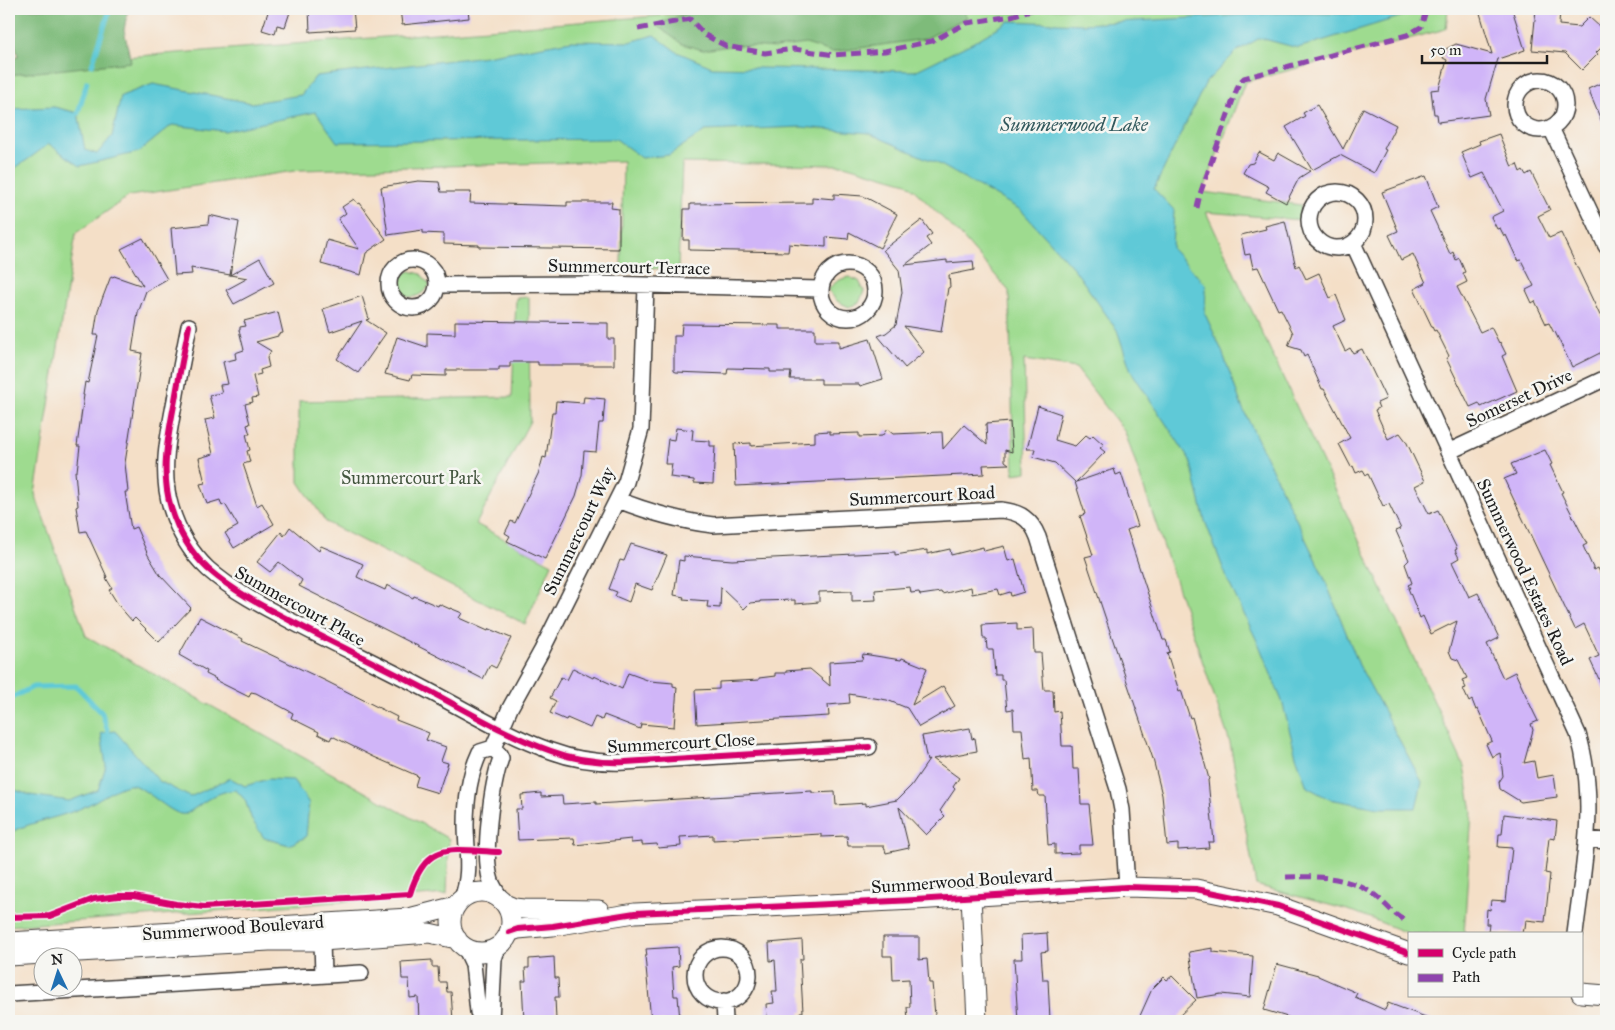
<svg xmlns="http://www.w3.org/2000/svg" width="1615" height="1030" viewBox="0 0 1615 1030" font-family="'IM FELL Great Primer',serif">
<rect width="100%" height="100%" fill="#f6f6f2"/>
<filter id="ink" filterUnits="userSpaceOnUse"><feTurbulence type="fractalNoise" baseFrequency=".02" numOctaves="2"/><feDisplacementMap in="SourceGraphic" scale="10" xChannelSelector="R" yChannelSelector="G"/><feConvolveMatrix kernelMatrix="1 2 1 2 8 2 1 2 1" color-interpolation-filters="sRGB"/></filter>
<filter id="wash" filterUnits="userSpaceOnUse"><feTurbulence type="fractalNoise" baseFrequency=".0096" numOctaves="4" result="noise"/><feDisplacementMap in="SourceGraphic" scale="20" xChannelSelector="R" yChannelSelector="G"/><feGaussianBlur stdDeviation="1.12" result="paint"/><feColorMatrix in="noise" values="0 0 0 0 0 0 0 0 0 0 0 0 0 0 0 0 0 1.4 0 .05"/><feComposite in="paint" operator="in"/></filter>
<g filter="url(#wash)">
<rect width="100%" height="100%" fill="#f4dfc7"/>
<path fill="#9edb8f" stroke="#5d7c56" d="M747 9H1448L1446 29 1245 82 1203 192 1301 205 1300 220 1206 212 1464 766 1472 811 1464 934H1409L1355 912 1256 885 1230 743 1125 432 1076 368 1024 360 1027 472 1014 474 1009 291 963 238 907 183 844 165 682 163 678 269 621 268 623 161 301 170 129 196 76 233 35 494 86 636 449 839 447 894 9 926V66Z
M410 271 421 274 430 285C422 296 407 304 399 288L400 277 407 272Z
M849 277 859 281 864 291 859 303 849 307 837 301 828 290C832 284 841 278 849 277Z
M529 297 530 421 476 524 552 564 525 624 326 522 299 482V401L512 397 516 298Z"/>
<path fill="#7ebb7a" stroke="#4d6c4b" d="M12 9H128L124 30 131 62 9 75V61L18 56 12 32Z
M730 9H962L967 17 925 39 831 52 806 44 775 48 737 45 703 50 682 44 656 25 692 11Z"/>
<path fill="#5ec9d7" stroke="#3d727a" d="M1281 13 1406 15 1298 48 1260 38 1237 51 1206 82 1154 189 1174 210 1172 249 1206 285 1205 314 1222 351 1242 407 1323 575 1359 665 1422 782 1416 808H1379L1329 799 1307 787 1296 756 1282 701 1259 645 1228 581 1205 521 1190 460 1131 371 1117 330 1075 270 1021 210 939 164 868 133 801 127 705 131 669 155 642 158 616 139 337 142 316 112 224 131 172 125 139 152 80 166 49 144 27 160 9 172V109L54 107 78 113 85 150 97 154 112 136 121 96 153 84 252 103 301 95 316 76 486 56 571 41 630 42 654 35 677 52 712 67 915 71 974 42 1009 21 1082 24Z
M115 731 159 781 190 797 230 778 245 786 268 779 293 780 309 803 306 837 289 845 264 838 252 820 245 800 236 790C221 791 210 797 198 806 194 808 189 813 185 814 173 817 147 788 132 785 123 783 98 800 88 805 63 818 34 820 9 833V788L30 795 69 801 98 790 106 766 101 733Z"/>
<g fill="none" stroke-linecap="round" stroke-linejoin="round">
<path stroke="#5ec9d7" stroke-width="5" d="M92 65 110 9
M78 113 87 82
M9 699 33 687 76 686 102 713 108 732"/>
</g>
<g id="blocks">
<path fill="#d0b5f8" d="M269 9H291L285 27 277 25 275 34 262 30Z
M309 9H353L355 29 310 32Z
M400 9H468L469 18 402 25Z
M1494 9H1512L1525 50 1498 59 1486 99 1489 115 1438 122 1437 114H1434L1431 90 1439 89 1447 60 1443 58 1446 49 1456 44 1492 54 1480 13Z
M1536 9H1560L1559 25 1579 27 1589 17 1600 27 1606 21V43L1596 53 1598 54 1582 70 1565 53 1532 50Z
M1606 81V132L1588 89Z
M1317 105 1343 149 1363 108 1396 125 1384 149 1386 150 1374 173 1340 155 1312 170 1286 127 1305 116 1303 113Z
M1499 134 1512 167 1517 164 1520 172 1523 170 1526 175 1531 172 1550 210 1538 216 1549 238 1561 233 1606 328V350L1572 367 1555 332 1554 333 1549 323 1546 324 1535 301 1532 303 1526 290 1534 286 1521 260 1518 261 1506 235 1504 236 1500 228 1497 229 1491 217 1503 211 1484 173 1472 178 1461 152 1480 144 1479 141Z
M1259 152 1274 160 1278 153 1310 171 1299 178 1286 203 1266 192 1269 187 1243 173 1248 164 1253 163Z
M1426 176 1438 207 1430 211 1450 254 1453 252 1456 260 1459 258 1465 272 1463 273 1467 282 1457 287 1480 332 1491 327 1499 343 1500 342 1506 354 1502 356 1517 391 1481 407 1479 403 1470 407 1446 358 1449 356 1436 330 1434 331 1414 289 1426 283 1413 254 1401 260 1389 235 1398 231 1382 192Z
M418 181 439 182 441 192H471L470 203 567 206V202H612L611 208 619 209V249L479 247V245L444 244V234L423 233V230L388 235 381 187Z
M834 194 863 196 897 214 880 248 849 232 848 239 826 237V247L789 244 788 252 689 250V240H683L684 209H690V204L812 203V197L834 199Z
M354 199 358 204 360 203 386 239 366 253 361 275 321 264 327 240 359 249 338 219 346 213 342 207Z
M209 215 239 222 230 275 191 268 192 274 175 275 171 228 208 224Z
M922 220 932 234 926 238 931 245 905 265 947 260V263L973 261 974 270 949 275 950 287 948 288 941 332 904 326 924 352 905 368 878 336 886 333 896 325 902 292 899 270 883 250Z
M1285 221 1296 267 1299 265 1306 279 1319 273 1330 298 1336 295 1346 320 1333 326 1345 351 1350 348 1353 353 1362 349 1386 399 1377 403 1379 408 1375 410 1388 439 1400 433 1406 441 1425 481 1415 486 1429 514 1438 510 1457 549 1455 550 1459 558 1452 562 1469 597 1478 593 1499 638 1487 644 1503 678 1515 672 1534 713 1538 721 1531 724 1533 730 1524 763 1534 761 1537 778 1554 775 1557 797 1521 802 1500 789 1499 782 1503 776 1500 753 1492 757 1486 744 1492 741 1478 709 1476 710 1472 700 1469 702 1463 689 1466 688 1462 680 1467 678 1458 660 1452 658 1449 651 1457 621 1431 634 1423 616 1420 618 1408 588H1410L1408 585 1412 583 1405 564 1409 560 1396 531 1401 529 1389 504 1383 506 1368 474 1366 475 1363 470 1356 473 1353 466 1351 467 1339 444 1350 438 1324 389H1322L1307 355 1304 357 1301 350 1288 346 1293 333 1281 309 1278 310 1258 267 1253 268 1250 254 1245 255 1241 235 1266 229 1265 226Z
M143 238 167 279 146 291 138 313 132 351 142 353 125 463 128 492H125L131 529 136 527 148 555 160 575 191 608 159 642 135 618 132 621 119 606 109 590 112 588 106 578 107 577 86 531 80 532 76 507 78 506 75 471H77L80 446H77L84 395H83L85 382 88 383 98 335H94L98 310 111 276 113 277 114 276 143 286 121 249Z
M260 258 274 283 234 304 226 290 248 278 230 275Z
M362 296 369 319 366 320 386 333 358 373 337 359 362 321 330 332 323 309Z
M278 312 283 333 278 334V336L256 342 271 351 267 358 269 367 260 370 261 374 253 376 258 397 252 398 253 402 245 404 250 424 247 425 250 434H246L250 450 247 451 250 462 243 464 257 506 262 503 274 524 234 548 225 533 238 526 225 504 222 506 220 500 207 504 200 484 205 483 199 458 213 454 205 420 215 418 209 395 222 393 220 385 228 384 223 362 236 359 235 353 244 350 239 330H240V327L246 326 244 321Z
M455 321 608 323V339H614V365H538V362H510V367H499V370H446V376L412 375 410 380 385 374 397 337 427 347V333L455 334Z
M682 324 780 325V329H815V341H839V348L870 339 883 379 860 386 859 384H821V379H790L791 372H770V369L728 368 727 374 676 372 674 371V336H681Z
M584 397 605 399 603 423H599L596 452 584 451 582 475 576 496 545 559 507 541 510 536 505 533 511 521 515 523 539 472 543 457 546 458 552 412H555L556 401 583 403Z
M1038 406 1061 414 1055 440 1075 446 1086 435 1090 438 1093 435 1104 445 1100 448 1105 452 1076 482 1114 469 1116 475 1121 473 1138 526 1127 530 1163 640H1166L1170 652 1167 653 1179 691 1181 690 1190 718 1192 717 1209 779 1208 780 1214 842H1208L1209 848 1178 850V844L1167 845 1162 795 1153 759 1085 557 1093 555 1080 516 1085 514 1075 482 1055 463 1033 457 1035 449H1027Z
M1010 422 1012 452 1005 450V461L1009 464 983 465 984 474 736 486 734 444 751 443V446L815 442V432L830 431V434L859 433V437L882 436 887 429 893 434 942 432 943 449 964 425 987 445 986 424Z
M676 428 693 430 692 440 710 441V446H715L713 484 694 483V480L670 477 672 464H665L668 439 674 440Z
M1545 450 1552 464 1550 465 1563 492 1561 493 1587 544 1583 546 1594 570 1598 568 1606 586V694L1590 660 1599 656 1584 624 1575 629 1504 479 1516 474 1511 464Z
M290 527 319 551 321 546 363 564 357 577 385 590 387 585 413 598 414 596 438 606 439 604 450 609V608L462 613 459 618 488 631 489 629 511 638 496 668 490 665 483 679 299 586 302 580 279 562 270 572 257 562 281 532 284 536Z
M631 544 667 555 652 590 635 584 629 602 615 596 617 592 609 589 620 560 624 561Z
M1004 546 1008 561 1015 559 1024 592 1011 596 1010 592 1000 595 998 589 972 594 971 587 942 594 941 592 920 595 919 592 911 593 910 587 875 590 876 600 852 601V591L819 592V602L795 604V600L760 601V602L750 603 744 609 721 587 720 608 707 607 708 601 683 599 684 597 674 595 679 560 684 561V556L732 560 895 552V555L927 550V554L950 549 951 555 983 547 984 551Z
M200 617 243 639 242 641 326 681 397 717 396 720 429 733 426 740 446 747 441 761 448 763 438 793 415 786 418 776 374 757 332 736 330 740 318 734 319 732 291 718 293 713 256 693 251 692 249 697 215 680 216 679 206 674 207 671 179 655Z
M1017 623V630L1033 629 1034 653H1041L1044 690H1053L1054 712 1060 711 1062 746H1072L1073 769H1079L1081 804H1089L1093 845H1079V853L1055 854V844L1048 845 1045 796H1039L1038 791H1033L1031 758 1025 759 1022 729H1014L1013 709 1007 710 1004 680H1001V675H995L993 649H987L986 638H983L982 625Z
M863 654 901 660 902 658 927 668 912 705 943 686 955 706 919 727 907 708 887 700 849 694 850 703 828 705 829 716 697 724 695 690 719 689V682L759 680V678L775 676V673H786V671L810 669 830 686 829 662 862 660Z
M573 668 593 678 594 676 622 689 628 673 650 681 673 683V686L677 687 674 727 641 724 640 729 604 715 602 720 595 717 590 728 567 718 566 720 550 713 556 701 550 698 561 677 567 680Z
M970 728 972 739 975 738 977 751 933 759 959 778 953 787 955 789 940 811 945 816 926 835 899 807 909 848 886 853 884 846H848L847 836 821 837V834L713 840V835L680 837 681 846 658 848 657 844 642 845V842L631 843V839L575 845 574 838 518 840 516 809H522L521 795 541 793V797L562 796 563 804 596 802V804L812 791V793L835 792 836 805 866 803V806L897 800 911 786 929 760 927 761 922 736Z
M1504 814 1557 821 1555 839 1549 838 1545 873 1550 874 1545 922 1526 920 1525 928H1523L1522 934 1488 932 1489 924H1486L1487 909 1490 910 1491 900 1506 901 1512 848 1498 847 1499 834H1502Z
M1047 933 1048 951 1041 952 1043 980H1048L1050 1020 1018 1021 1014 959H1022L1021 935Z
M883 937H919V960L927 959 929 983H932L935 1015 929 1021H908L907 1007H910L909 979 893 980 892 956H883Z
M802 940 803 959H800L803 1012H800L801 1020 772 1021V1018H767L766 1004 774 1003 772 991H777L775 960 770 961 769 943Z
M678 947 679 966 672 967 674 996H678L680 1021H651L645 956H647L646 949Z
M1213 948V952L1253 956 1250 997 1221 994 1197 998 1189 952Z
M554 957 555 978H558L559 997H555L556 1020 524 1021 522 981H526L525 968H529V959Z
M432 960V967H438L439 982H446L447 992H451L453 1021H419L418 997 410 998 409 979H402L401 962Z
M1277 964 1318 975V976L1357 993 1355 997 1385 1010 1388 1003 1431 1019V1021H1301L1264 1010Z
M1172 976 1196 1000 1179 1016 1177 1021H1146L1139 1018 1152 989 1164 977 1167 980Z"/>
</g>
</g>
<g filter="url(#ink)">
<use href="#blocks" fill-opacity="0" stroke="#3c3936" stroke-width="1"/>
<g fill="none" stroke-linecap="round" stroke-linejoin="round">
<g stroke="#3c3936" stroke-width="18">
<path id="minor" d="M1515 105a25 25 0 1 1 50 0a25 25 0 1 1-50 0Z
M1551 128 1606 246
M1309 220a28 28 0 1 1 56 0a28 28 0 1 1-56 0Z
M1353 243 1578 734C1598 800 1583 867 1575 934
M389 284a24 24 0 1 1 48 0a24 24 0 1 1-48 0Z
M821 291a27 27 0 1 1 54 0a27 27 0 1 1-54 0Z
M438 285 600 284 820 289
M189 326C184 351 179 376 175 400 168 437 160 472 171 508 178 531 191 553 208 569 233 591 262 606 291 621 337 645 384 667 429 691 469 712 508 736 551 751 575 760 599 763 625 762L869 747
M1448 452 1606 378
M618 500C649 512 679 521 713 525L1001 510C1020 512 1031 519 1038 537L1118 789 1122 810 1127 887
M493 748 499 754 501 758C492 784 482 855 491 881 493 887 497 892 500 898
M1587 839 1606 841
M462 898C472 873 466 850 466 825 466 799 469 775 480 752L493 748 510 708 542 650 626 482 641 429 646 286
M322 941 323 975
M464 945 473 964 478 1012 482 1021
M695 975a27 27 0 1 1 54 0a27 27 0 1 1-54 0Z
M9 994 361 973
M724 1001 725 1021
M491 1021 494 959 498 947"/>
</g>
<g stroke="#3c3936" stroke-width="21">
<path id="tertiary" d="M451 922a30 30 0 1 1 60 0a30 30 0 1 1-60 0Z
M971 896 977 1021
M507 905 514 908 524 909 599 910
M509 932 518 929 553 926 635 913 915 900 1127 887 1196 889 1278 906 1409 953
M9 942 409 918 456 906
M9 956 269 941H322L429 933 457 939
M1581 993 1606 995"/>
</g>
<use href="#minor" stroke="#fff" stroke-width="15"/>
<use href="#tertiary" stroke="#fff" stroke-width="19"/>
<path stroke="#8e44ad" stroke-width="5" stroke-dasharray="10 5" stroke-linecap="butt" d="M638 29 690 19 705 35 726 46 765 53 794 49 834 55 885 51 932 41 967 23 1011 16 1034 9
M1197 208 1200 194 1239 83 1244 78 1407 35 1421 27 1425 14V9
M1286 877C1316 876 1346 876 1372 893 1384 901 1392 914 1404 920"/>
<g stroke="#f6f6f2" stroke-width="9">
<path id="cycleway" d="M189 326C184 351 179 376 175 400 168 437 160 472 171 508 178 531 191 553 208 569 233 591 262 606 291 621 337 645 384 667 429 691 469 712 508 736 551 751 575 760 599 763 625 762L869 747
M9 917 50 916 94 899 118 896H134L176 904 204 907 410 894C426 840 451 850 499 852
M509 932 518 929 553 926 635 913 915 900 1127 887 1196 889 1278 906 1409 953"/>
</g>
<use href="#cycleway" stroke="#d6006c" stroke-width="6"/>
</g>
</g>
<g text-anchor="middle" stroke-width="5" stroke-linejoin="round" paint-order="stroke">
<g font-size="18" fill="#1c1c1c" stroke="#f6f6f2">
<text transform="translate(629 267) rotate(1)" y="6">Summercourt Terrace</text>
<text transform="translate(1519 398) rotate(-25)" y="6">Somerset Drive</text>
<text transform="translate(922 496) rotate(-3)" y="6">Summercourt Road</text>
<text transform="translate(579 531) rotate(-64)" y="6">Summercourt Way</text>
<text transform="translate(1525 572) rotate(65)" y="6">Summerwood Estates Road</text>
<text transform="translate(300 606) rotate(29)" y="6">Summercourt Place</text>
<text transform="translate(681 743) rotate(-3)" y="6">Summercourt Close</text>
<text transform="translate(962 881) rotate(-4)" y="6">Summerwood Boulevard</text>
<text transform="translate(233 928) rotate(-4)" y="6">Summerwood Boulevard</text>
</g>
<g font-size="18" fill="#43553e" stroke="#f6f6f2">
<text x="411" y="484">Summercourt Park</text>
</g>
<g font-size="19" font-style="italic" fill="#33595d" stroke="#f6f6f2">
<text x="1074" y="131">Summerwood Lake</text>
</g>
</g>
<rect width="1615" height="1030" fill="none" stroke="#f6f6f2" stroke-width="30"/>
<rect x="1408" y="932" width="175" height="65" fill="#f6f6f2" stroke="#9f9f9c"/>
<rect x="1418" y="949" width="25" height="8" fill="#d6006c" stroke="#9f9f9c"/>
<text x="1452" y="958" font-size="15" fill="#1c1c1c">Cycle path</text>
<rect x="1418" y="974" width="25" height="8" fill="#8e44ad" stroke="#9f9f9c"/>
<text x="1452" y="982" font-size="15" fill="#1c1c1c">Path</text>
<g transform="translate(58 972) rotate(356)"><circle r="24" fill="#f6f6f2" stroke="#9f9f9c"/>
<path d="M0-4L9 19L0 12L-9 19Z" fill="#1f6fb2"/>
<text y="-8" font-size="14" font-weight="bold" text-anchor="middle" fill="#1c1c1c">N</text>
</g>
<path d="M1422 55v8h125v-8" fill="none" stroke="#1c1c1c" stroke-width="2.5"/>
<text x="1430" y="55" font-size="15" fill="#1c1c1c" stroke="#f6f6f2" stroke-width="4" paint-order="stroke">50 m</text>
</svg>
